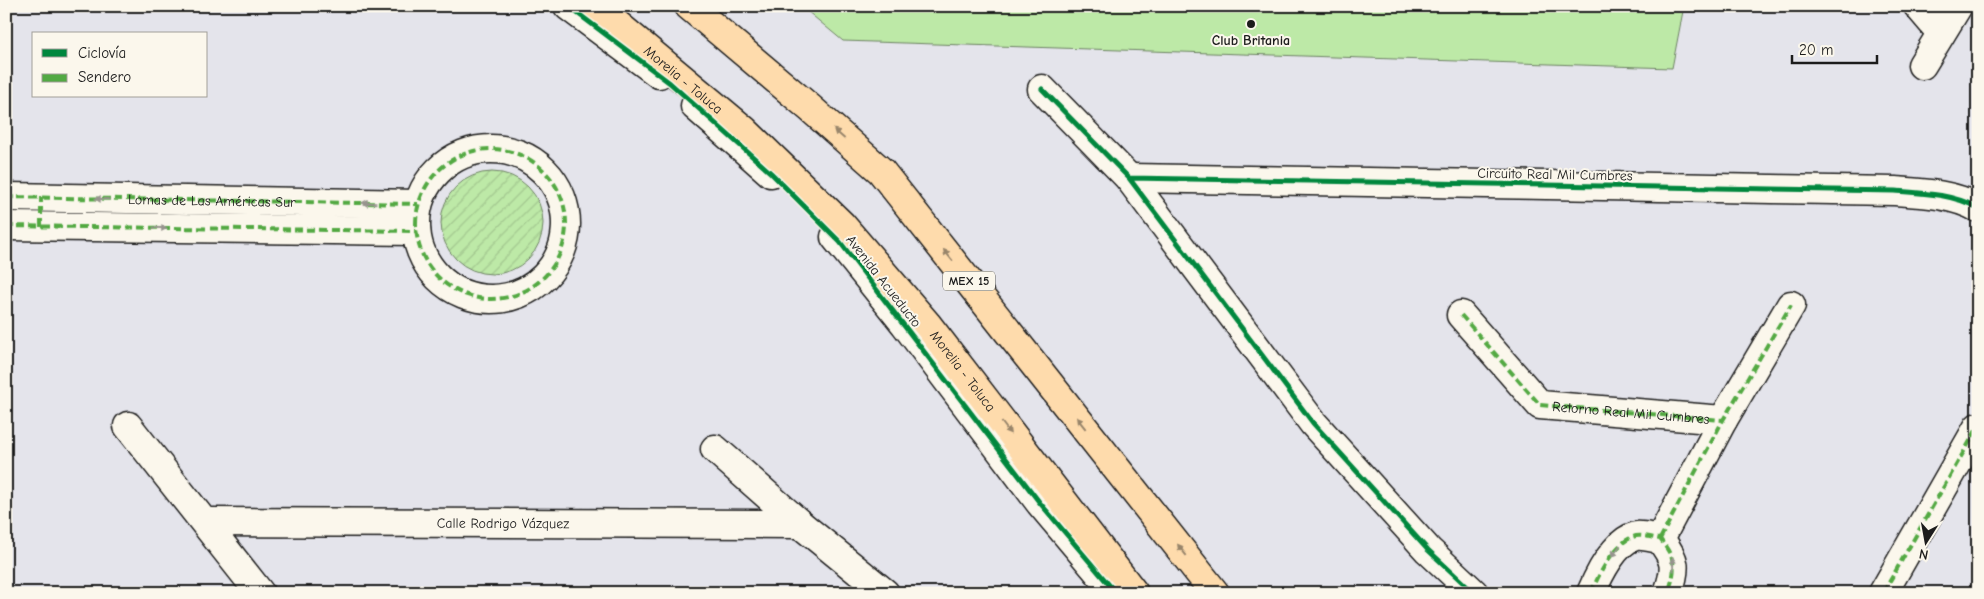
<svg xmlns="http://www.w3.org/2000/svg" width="1984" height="599" viewBox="0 0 1984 599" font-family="'Comic Neue',sans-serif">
<defs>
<pattern id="garden-furrows" width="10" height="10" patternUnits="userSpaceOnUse" patternTransform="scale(1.25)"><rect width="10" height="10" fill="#bde9a7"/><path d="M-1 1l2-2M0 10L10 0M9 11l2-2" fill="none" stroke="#a2c78f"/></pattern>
</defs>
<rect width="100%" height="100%" fill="#e4e4eb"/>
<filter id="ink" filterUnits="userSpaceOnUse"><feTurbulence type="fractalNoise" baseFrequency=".02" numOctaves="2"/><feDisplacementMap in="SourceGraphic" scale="10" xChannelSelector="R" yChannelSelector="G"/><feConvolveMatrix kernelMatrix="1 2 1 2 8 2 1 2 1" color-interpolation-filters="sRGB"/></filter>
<g filter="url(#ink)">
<path fill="url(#garden-furrows)" stroke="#6c8262" d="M441 223a51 51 0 1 1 102 0a51 51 0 1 1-102 0Z"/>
<path fill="#bde9a7" stroke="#6c8262" d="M801 6H1684L1672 68 843 41Z"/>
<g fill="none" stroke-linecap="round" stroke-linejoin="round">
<g stroke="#1c1c1c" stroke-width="31">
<g id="minor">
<path d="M1918 6 1941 33"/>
<path d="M1922 65 1958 6"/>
<path d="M1042 89 1129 178 1313 423 1428 550 1474 593"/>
<circle cx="491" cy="224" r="75"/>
<path d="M1129 178 1895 191C1923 193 1953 194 1978 208"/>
<path id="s1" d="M6 197 418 204"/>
<path d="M6 226 416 231"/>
<path id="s2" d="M1461 315 1540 405 1723 420"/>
<path d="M128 426 260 593"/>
<path d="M715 449 800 524 885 593"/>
<path id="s3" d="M205 522 800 524"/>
<path d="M1660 539 1723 420 1791 305"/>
<path d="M1591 593C1599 574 1615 541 1636 536 1643 535 1653 538 1660 539 1676 560 1677 567 1668 593"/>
<path d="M1883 593 1978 427"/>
</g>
</g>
<g stroke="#1c1c1c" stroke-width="31">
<path id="tertiary" d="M568 6 659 74
M695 106 771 173
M835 237 905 324 1040 503 1116 593"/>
</g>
<g stroke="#1c1c1c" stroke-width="31">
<g id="primary">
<path id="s4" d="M595 6 744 130 842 225 927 324 1134 593"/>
<path d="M689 6 810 108 881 171 1215 593"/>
</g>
</g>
<use href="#minor" stroke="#fbf7ec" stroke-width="28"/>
<use href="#tertiary" stroke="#fbf7ec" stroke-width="28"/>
<use href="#primary" stroke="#fedbac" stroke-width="28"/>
<path stroke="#52a943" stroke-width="4" stroke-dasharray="8 4" stroke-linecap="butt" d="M416 224a75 75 0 1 1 150 0a75 75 0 1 1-150 0Z
M6 197 418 204
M6 226 416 231
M41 227V197
M1461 315 1540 405 1723 420
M1660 539 1723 420 1791 305
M1591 593C1599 574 1615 541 1636 536 1643 535 1653 538 1660 539 1676 560 1677 567 1668 593
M1883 593 1978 427"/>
<g stroke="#fbf7ec" stroke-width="8">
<path id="cycleway" d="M568 6 670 83 771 173 840 242 1040 503 1116 593
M1042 89 1129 178 1313 423 1428 550 1474 593
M1129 178 1895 191C1923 193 1953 194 1978 208"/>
</g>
<use href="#cycleway" stroke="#00873e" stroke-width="5"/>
</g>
<defs><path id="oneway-solid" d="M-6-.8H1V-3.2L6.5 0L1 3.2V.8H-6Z" transform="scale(1.25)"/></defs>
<g fill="#98856b">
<use href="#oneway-solid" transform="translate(839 134) rotate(-138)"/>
<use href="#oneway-solid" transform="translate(948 255) rotate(-129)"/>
<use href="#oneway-solid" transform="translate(1081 423) rotate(-128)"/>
<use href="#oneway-solid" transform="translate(1006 428) rotate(53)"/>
<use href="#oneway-solid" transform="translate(1182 550) rotate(-128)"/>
</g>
<g fill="#97948e">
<use href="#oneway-solid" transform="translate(102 199) rotate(-179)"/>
<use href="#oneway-solid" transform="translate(369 203) rotate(-179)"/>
<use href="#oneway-solid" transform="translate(160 228) rotate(1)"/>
<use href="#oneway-solid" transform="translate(1616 551) rotate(127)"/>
<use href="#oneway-solid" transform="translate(1673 564) rotate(-95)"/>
</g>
</g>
<circle fill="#1c1c1c" stroke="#fbf7ec" stroke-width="2" cx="1251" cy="24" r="5"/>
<g text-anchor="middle" stroke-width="4" stroke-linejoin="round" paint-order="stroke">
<rect fill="#fbf7ec" stroke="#5f5e5a" stroke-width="1" x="943" y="271.5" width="52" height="19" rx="4"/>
<g font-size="12" font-weight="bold" fill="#1c1c1c">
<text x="969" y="285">MEX 15</text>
</g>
<g font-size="14" font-weight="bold" fill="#1c1c1c" stroke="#fbf7ec">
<text x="1251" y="45">Club Britania</text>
</g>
<g font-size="14" fill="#1c1c1c" stroke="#fbf7ec">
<text dy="5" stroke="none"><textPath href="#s4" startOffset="115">Morelia - Toluca</textPath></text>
<text transform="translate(1555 174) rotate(1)" y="5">Circuito Real Mil Cumbres</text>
<text dy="5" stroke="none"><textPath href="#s1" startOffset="206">Lomas de Las Américas Sur</textPath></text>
<text transform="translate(884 281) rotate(52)" y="5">Avenida Acueducto</text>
<text dy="5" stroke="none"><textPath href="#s4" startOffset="520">Morelia - Toluca</textPath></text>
<text dy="5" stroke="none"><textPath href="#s2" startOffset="211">Retorno Real Mil Cumbres</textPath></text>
<text dy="5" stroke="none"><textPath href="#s3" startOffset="298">Calle Rodrigo Vázquez</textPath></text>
</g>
</g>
<rect width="1984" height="599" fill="none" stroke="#fbf7ec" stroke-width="25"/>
<rect x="12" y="12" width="1959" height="574" fill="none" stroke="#1c1c1c" stroke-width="2" filter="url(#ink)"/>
<rect x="32" y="32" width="175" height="65" fill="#fbf7ec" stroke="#a29f99"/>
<rect x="42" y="49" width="25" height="8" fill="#00873e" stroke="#a29f99"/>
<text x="78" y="58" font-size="15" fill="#1c1c1c">Ciclovía</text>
<rect x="42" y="74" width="25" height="8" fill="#52a943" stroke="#a29f99"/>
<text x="78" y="82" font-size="15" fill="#1c1c1c">Sendero</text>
<g transform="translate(1926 542) rotate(191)" stroke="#fbf7ec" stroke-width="4" paint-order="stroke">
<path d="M0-4L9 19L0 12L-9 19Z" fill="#1c1c1c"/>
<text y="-8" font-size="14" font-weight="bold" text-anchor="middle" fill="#1c1c1c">N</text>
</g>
<path d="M1792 55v8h85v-8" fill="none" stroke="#1c1c1c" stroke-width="2.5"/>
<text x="1799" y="55" font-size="15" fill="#1c1c1c" stroke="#fbf7ec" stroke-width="4" paint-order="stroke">20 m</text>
</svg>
